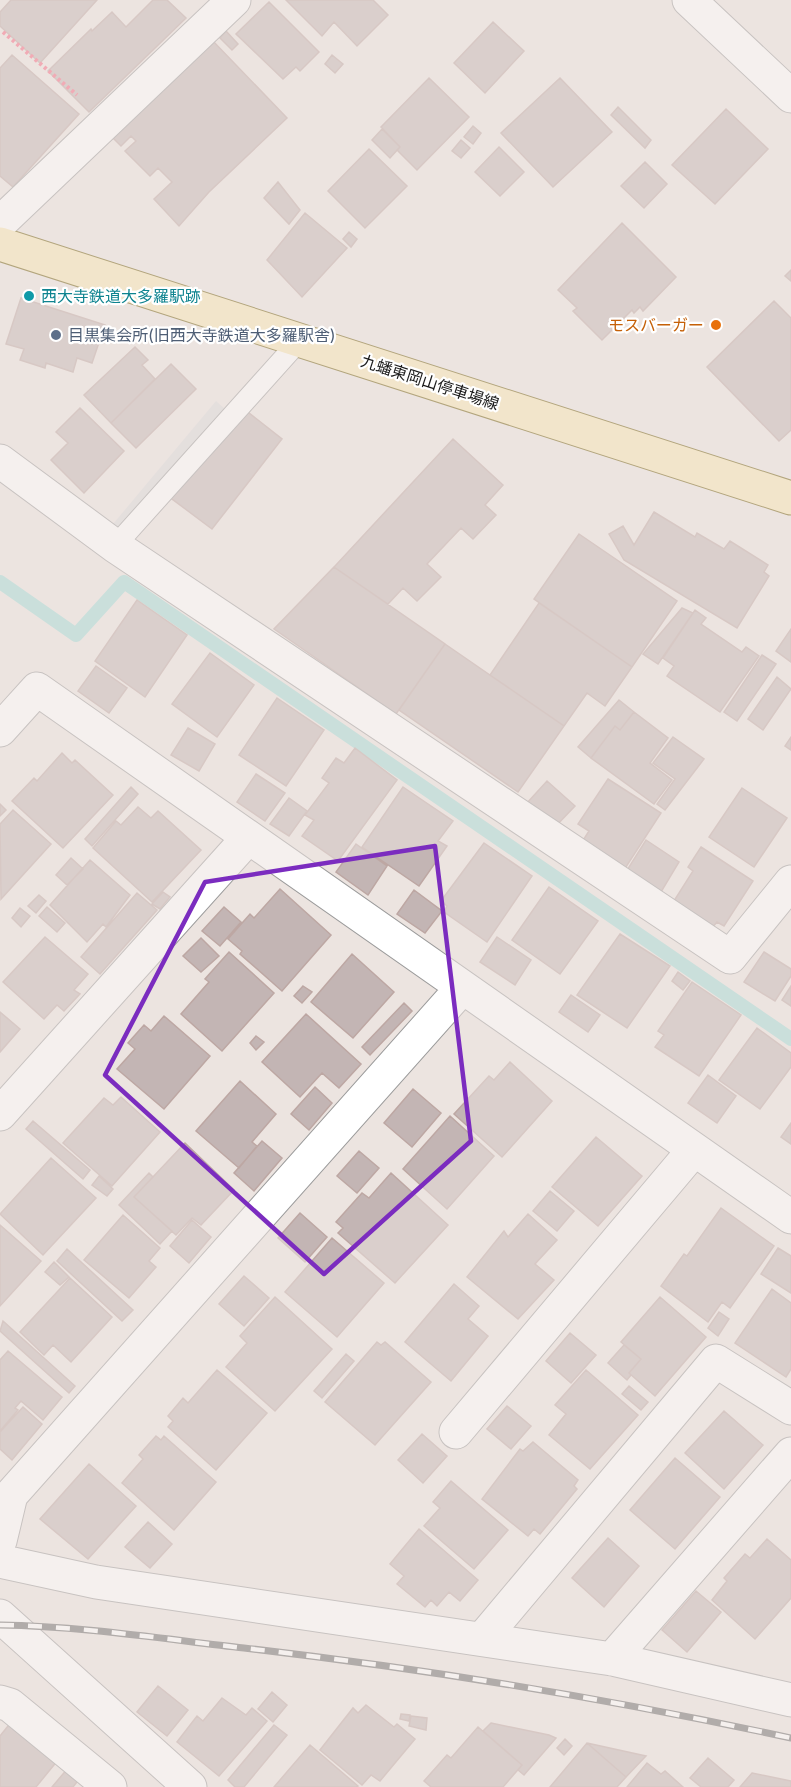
<svg xmlns="http://www.w3.org/2000/svg" width="791" height="1787" viewBox="0 0 791 1787" font-family="Inter,'Noto Sans JP',sans-serif">
<rect width="100%" height="100%" fill="#ece4e0"/>
<path fill="#dadada" d="M216 401 236 419 133 542 108 530Z"/>
<g fill="none" stroke-linecap="round" stroke-linejoin="round">
<path stroke="#a0dad6" stroke-width="14" d="M0 582 76 635 124 582 791 1039"/>
</g>
<path fill="#c3b5b4" stroke="#bda7a3" stroke-width="1.5" d="M11 0H97L40 63 0 26V12Z
M153 0H167L186 18 89 112 48 71 91 29 92 31 112 12 126 27Z
M286 0H373L388 15 357 46 334 22 322 36Z
M269 2 319 52 300 71 296 67 283 79 236 34Z
M493 22 524 51 485 93 454 63Z
M226 31 238 44 232 50 220 38Z
M211 39 287 118 209 192 179 226 154 199 172 182 158 168 150 176 125 151 136 141 131 136 121 146 110 135Z
M12 55 79 114 13 187 0 176V68Z
M332 55 343 64 335 73 325 64Z
M429 78 469 117 417 170 397 150 400 147 381 127Z
M560 78 612 132 553 187 501 133Z
M618 107 651 140 645 148 611 115Z
M726 109 768 149 715 204 672 165Z
M473 126 481 133 473 144 464 137Z
M382 129 400 147 390 158 372 140Z
M461 140 470 148 461 158 452 151Z
M499 147 524 172 500 196 475 172Z
M369 149 407 186 365 228 328 191Z
M645 162 667 184 644 208 621 186Z
M278 182 300 210 289 224 264 198Z
M305 213 347 248 302 297 267 260Z
M622 223 676 277 643 311 640 307 634 313 632 310 602 340 573 311 577 308 558 290Z
M349 232 357 239 351 247 343 239Z
M791 270V281L785 276Z
M21 298 105 325 92 363 77 358 73 372 46 363 45 368 20 360 24 349 6 344Z
M774 301 791 318V430L779 441 707 367Z
M135 347 148 360 142 365 155 379 111 423 84 395Z
M171 364 196 389 136 448 111 423Z
M239 405 282 439 212 529 168 496Z
M80 408 124 451 84 493 51 460 68 443 56 432Z
M453 439 503 485 485 505 496 515 473 539 461 528 427 564 441 577 417 601 403 588 388 604 334 567Z
M654 512 695 537 697 533 724 549 730 541 768 565 764 572 769 576 737 628 624 560 609 534 623 526 634 545Z
M579 534 677 601 632 667 534 599Z
M334 567 445 644 396 714 274 629Z
M137 600 187 635 145 697 95 661Z
M539 603 632 667 605 706 587 693 564 726 490 675Z
M682 608 693 613 658 664 643 654Z
M695 610 706 618 701 624 742 652 746 647 759 656 720 712 667 676 674 666 663 658Z
M791 629V662L776 651Z
M445 644 564 726 518 792 399 710Z
M210 653 254 685 217 737 172 704Z
M762 655 776 664 737 721 724 712Z
M96 666 127 688 109 713 78 691Z
M777 677 791 689 763 730 748 719Z
M277 698 324 730 286 786 239 755Z
M619 700 634 712 620 730 615 726 591 758 578 747Z
M634 712 668 738 650 763 672 780 654 804 591 758 615 726 620 730Z
M188 728 215 744 199 771 171 755Z
M673 737 704 759 665 810 657 804 675 779 653 763Z
M791 737V750L785 746Z
M355 748 397 780 338 861 302 836 314 820 305 815 329 783 322 778 336 758 344 763Z
M62 753 72 763 75 760 113 795 63 848 12 801 34 778 37 781Z
M256 774 285 793 265 821 237 802Z
M608 779 661 813 624 870 582 842 589 831 578 824Z
M547 781 575 806 554 828 527 803Z
M131 787 138 794 92 846 85 839Z
M403 787 453 821 438 841 447 846 419 886 362 847Z
M742 788 787 818 754 867 709 837Z
M289 798 307 811 289 836 270 824Z
M0 804 6 810 0 816Z
M138 807 151 818 158 811 201 850 152 902 93 848 116 821 121 825Z
M13 810 51 844 1 899 0 824Z
M646 840 679 862 658 897 624 875Z
M484 843 532 876 487 942 444 912 447 906 441 901Z
M356 844 387 866 368 895 336 872Z
M701 847 753 881 724 926 717 922 711 929 672 904 693 871 688 867Z
M71 858 83 869 67 885 56 875Z
M90 860 130 895 106 927 103 924 87 942 50 905Z
M549 887 598 921 560 974 512 940Z
M280 889 331 935 282 991 240 954 242 951 228 939 250 914 254 918Z
M414 890 442 911 425 933 397 914Z
M163 892 170 897 160 909 152 904Z
M137 893 157 910 100 974 81 957Z
M39 895 46 901 36 913 28 906Z
M47 907 65 923 57 932 39 916Z
M224 907 241 922 220 946 202 931Z
M20 908 30 916 21 927 12 918Z
M620 934 670 966 627 1028 577 995Z
M45 937 88 974 74 990 80 994 64 1011 57 1005 44 1019 3 982Z
M497 937 531 960 515 985 480 962Z
M201 938 219 956 201 972 183 956Z
M229 952 274 993 222 1051 181 1014 209 982 205 979Z
M764 952 791 969V976L775 1001 744 982Z
M352 954 394 992 353 1038 311 1002Z
M678 972 690 981 683 990 672 981Z
M692 982 741 1015 699 1076 655 1047 664 1035 658 1031Z
M303 986 312 992 302 1003 294 996Z
M791 986V1006L782 1000Z
M571 995 600 1015 588 1032 559 1012Z
M404 1003 412 1011 370 1055 362 1047Z
M0 1012 20 1029 0 1052Z
M306 1014 361 1064 339 1088 322 1073 300 1097 262 1062Z
M164 1016 210 1056 164 1109 117 1069 135 1049 128 1043 144 1025 151 1031Z
M757 1028 791 1053V1067L760 1109 719 1080Z
M256 1036 264 1042 256 1050 250 1043Z
M510 1062 552 1101 502 1157 454 1114 489 1076 494 1080Z
M708 1075 736 1096 717 1123 688 1103Z
M240 1081 276 1114 252 1142 257 1146 239 1168 196 1131Z
M315 1087 332 1103 309 1130 291 1114Z
M413 1089 441 1113 412 1147 384 1123Z
M121 1097 160 1132 112 1186 63 1143 104 1098 113 1105Z
M450 1116 494 1156 447 1209 403 1169Z
M33 1121 90 1170 83 1179 26 1129Z
M791 1123V1144L781 1137Z
M596 1137 642 1176 598 1226 552 1187Z
M262 1141 282 1158 254 1191 234 1173Z
M185 1143 234 1190 201 1225 192 1218 176 1235 134 1197Z
M359 1151 379 1168 357 1193 337 1176Z
M51 1158 96 1198 43 1255 0 1214Z
M149 1173 153 1177 134 1197 172 1231 160 1244 119 1205Z
M391 1173 448 1225 395 1283 338 1233 343 1228 336 1222 362 1193 369 1198Z
M99 1176 113 1189 107 1196 92 1185Z
M550 1191 574 1211 557 1231 533 1211Z
M721 1208 774 1246 730 1308 722 1302 708 1322 661 1286 684 1254 687 1256Z
M300 1213 327 1237 305 1262 278 1238Z
M528 1214 557 1240 535 1264 554 1280 518 1319 467 1277 504 1231 508 1237Z
M123 1215 160 1248 149 1261 156 1267 129 1298 84 1260Z
M192 1220 211 1237 189 1263 170 1246Z
M0 1225 41 1261 0 1306Z
M332 1238 384 1283 337 1337 285 1292Z
M778 1248 791 1256V1293L761 1274Z
M67 1249 133 1310 122 1321 57 1261Z
M54 1262 69 1277 60 1285 45 1272Z
M244 1276 269 1298 244 1326 219 1304Z
M70 1278 112 1317 71 1362 53 1345 44 1355 20 1332Z
M454 1284 479 1306 468 1319 488 1336 451 1381 405 1342Z
M772 1289 791 1303V1369L786 1377 735 1343Z
M275 1297 332 1349 275 1411 226 1367 247 1343 240 1336Z
M660 1297 706 1337 655 1396 629 1373 641 1359 621 1342Z
M719 1312 729 1319 718 1336 708 1328Z
M3 1321 75 1386 69 1393 0 1331Z
M570 1333 596 1355 571 1383 546 1361Z
M377 1342 381 1345 385 1342 431 1382 375 1445 325 1402Z
M624 1345 641 1359 629 1373 631 1375 627 1380 608 1363Z
M8 1351 62 1397 43 1420 21 1401 15 1408 18 1410 0 1431V1360Z
M346 1354 354 1361 322 1398 314 1391Z
M217 1370 267 1413 216 1470 168 1427 173 1421 168 1416 183 1398 188 1403Z
M586 1370 638 1415 590 1469 549 1435 566 1414 555 1405Z
M629 1386 648 1402 641 1410 622 1394Z
M507 1406 531 1426 511 1449 487 1429Z
M23 1407 42 1424 12 1460 0 1449V1432Z
M724 1411 763 1445 724 1489 685 1453Z
M422 1434 447 1456 423 1483 398 1460Z
M156 1436 161 1440 164 1436 216 1482 174 1530 122 1483 143 1459 139 1455Z
M533 1442 578 1480 574 1486 577 1489 540 1534 534 1529 528 1536 482 1499 520 1449 523 1451Z
M675 1458 720 1497 675 1549 630 1510Z
M89 1464 136 1506 88 1559 40 1519Z
M451 1481 508 1530 474 1569 424 1526 440 1508 433 1502Z
M148 1522 172 1544 150 1568 125 1547Z
M419 1529 478 1580 460 1601 449 1592 437 1606 431 1600 425 1607 397 1584 404 1576 390 1564Z
M608 1538 639 1566 604 1607 572 1578Z
M767 1539 791 1560V1598L755 1639 712 1600 727 1581 724 1578 745 1554 750 1558Z
M696 1591 721 1612 687 1652 662 1630Z
M158 1686 188 1710 167 1736 137 1712Z
M272 1692 287 1705 273 1722 258 1709Z
M222 1698 246 1715 252 1708 267 1721 219 1776 177 1742 197 1716 203 1721Z
M366 1705 394 1727 397 1724 415 1739 380 1781 371 1775 362 1785 320 1750 353 1708 358 1713Z
M401 1714 410 1715 409 1721 400 1719Z
M411 1716 427 1718 426 1730 409 1726Z
M12 1721 58 1760 36 1787H0V1736Z
M491 1723 549 1735 556 1738 524 1775 518 1770 522 1765 483 1731Z
M274 1725 287 1735 244 1787H235L228 1780Z
M478 1727 522 1765 503 1787H431L424 1781 447 1755 451 1758Z
M565 1739 572 1746 564 1755 557 1748Z
M587 1743 626 1777 617 1787H550Z
M587 1743 646 1756 626 1777Z
M310 1745 358 1786 356 1787H274Z
M708 1758 734 1780 728 1787H701L690 1778Z
M647 1763 661 1774 665 1771 683 1787H627Z
M68 1768 80 1778 73 1787H52Z
M752 1773 791 1781V1787H740Z"/>
<g fill="none" stroke-linecap="round" stroke-linejoin="round">
<g stroke="#9b9b9b" stroke-width="22">
<path id="service" d="M115 546 300 340"/>
</g>
<g stroke="#9b9b9b" stroke-width="35">
<path id="minor" d="M689 0 791 96
M0 223 234 0
M0 461 115 546 730 957 791 882
M0 730 37 689 791 1217
M0 1114 248 838
M456 1432 693 1151
M0 1541 11 1495 462 988
M0 1561 96 1582 612 1659 791 1700
M0 1616 190 1787
M483 1638 716 1361 791 1408
M612 1659 791 1454
M0 1702 10 1705 110 1787"/>
</g>
<g stroke="#6d5a06" stroke-width="35">
<path id="secondary" d="M0 244 791 498"/>
</g>
<path stroke="#f76681" stroke-width="4" stroke-dasharray="3 3" stroke-linecap="butt" d="M3 32 77 95"/>
<use href="#service" stroke="#fff" stroke-width="20"/>
<use href="#minor" stroke="#fff" stroke-width="33"/>
<use href="#secondary" stroke="#f8e7b2" stroke-width="33"/>
<g stroke="#686868" stroke-width="7">
<path id="rail" d="M0 1625C81 1626 164 1639 244 1648 429 1669 609 1699 791 1738"/>
</g>
<use href="#rail" stroke="#fff" stroke-width="4.5" stroke-dasharray="14" stroke-linecap="butt"/>
</g>
<path d="M0 0H791V1787H0ZM435 846 471 1141 324 1274 105 1075 205 882Z" fill="#ece4e0" fill-opacity=".55" fill-rule="evenodd"/>
<path fill="none" stroke="#7b2cbf" stroke-width="4.5" stroke-linejoin="round" d="M435 846 471 1141 324 1274 105 1075 205 882Z"/>
<circle fill="#0f9aa8" stroke="#fff" stroke-width="2" cx="29" cy="296" r="6"/>
<circle fill="#e8710a" stroke="#fff" stroke-width="2" cx="716" cy="325" r="6"/>
<circle fill="#5c6f8a" stroke="#fff" stroke-width="2" cx="56" cy="335" r="6"/>
<g text-anchor="middle" stroke-width="4.5" stroke-linejoin="round" paint-order="stroke">
<g font-size="16" fill="#0d838f" stroke="#fff" text-anchor="start">
<text x="41" y="302">西大寺鉄道大多羅駅跡</text>
</g>
<g font-size="16" fill="#c56008" stroke="#fff" text-anchor="end">
<text x="704" y="331">モスバーガー</text>
</g>
<g font-size="16" fill="#4e5e75" stroke="#fff" text-anchor="start">
<text x="68" y="341">目黒集会所(旧西大寺鉄道大多羅駅舎)</text>
</g>
<g font-size="16" fill="#1a1a1a" stroke="#fff">
<text transform="translate(430 382) rotate(18)" y="6">九蟠東岡山停車場線</text>
</g>
</g>
</svg>
